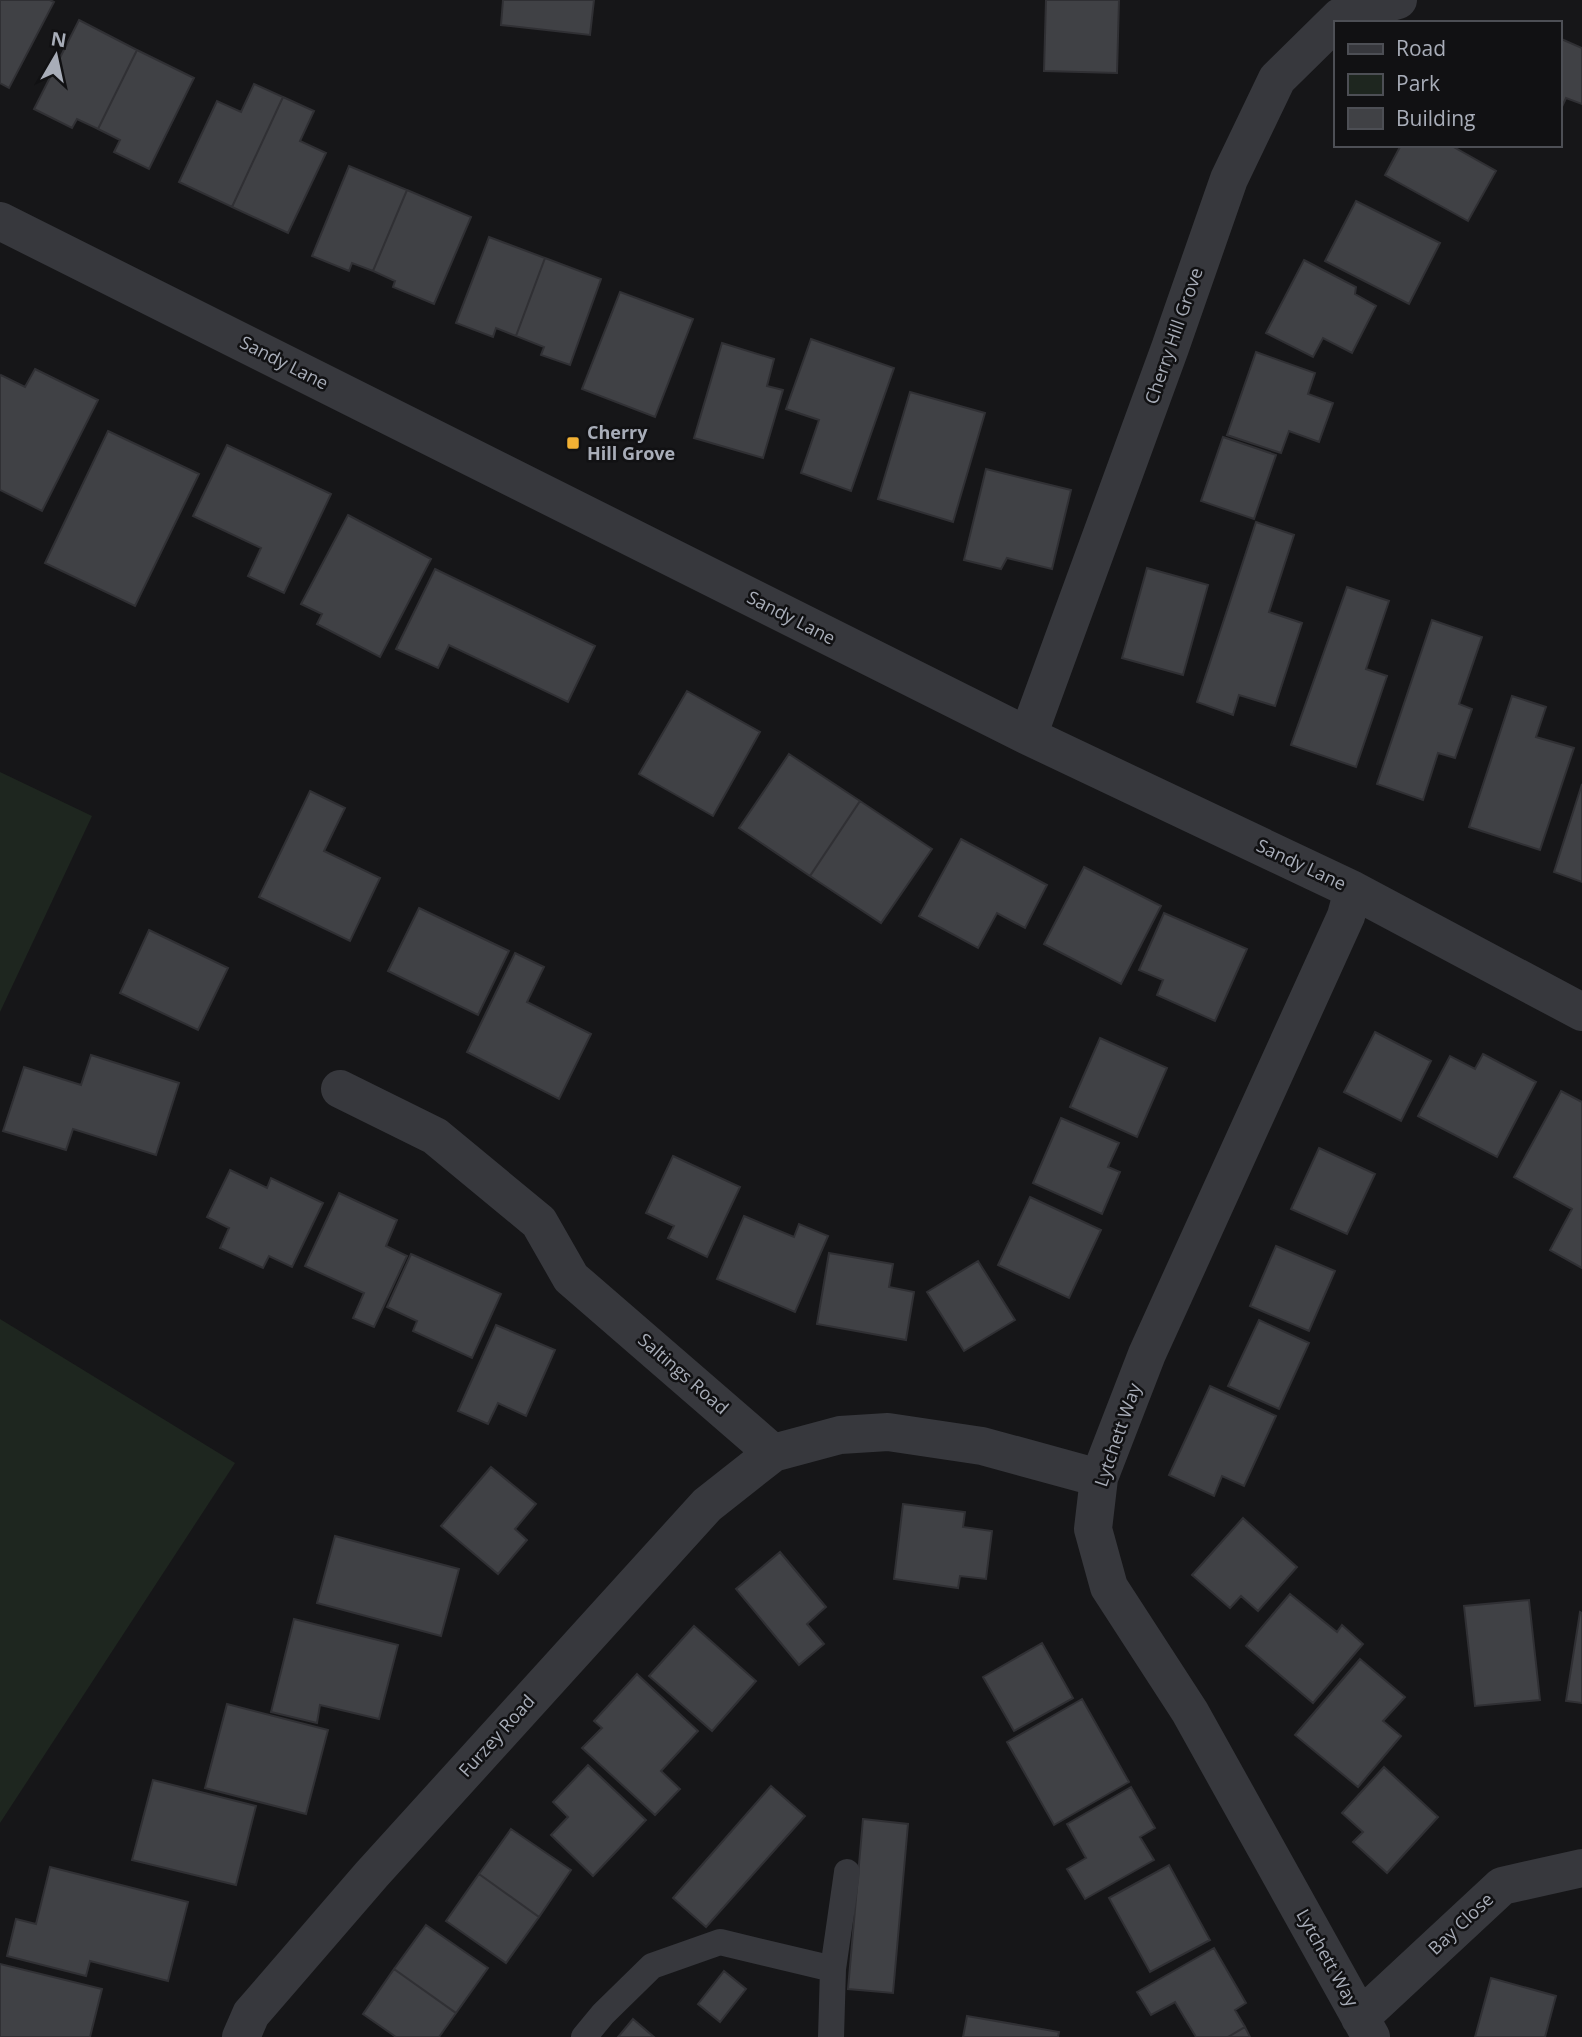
<svg xmlns="http://www.w3.org/2000/svg" width="1582" height="2037" viewBox="0 0 1582 2037" font-family="'Open Sans',sans-serif">
<rect width="100%" height="100%" fill="#161618"/>
<path fill="#1e261f" d="M0 772 92 816 0 1012Z
M0 1319 235 1463 0 1823Z"/>
<path fill="#404145" stroke="#303034" stroke-width="2" d="M0 0H50L54 2 9 88 0 83Z
M503 0H594L590 35 501 25Z
M1046 0H1119L1117 73 1044 71Z
M79 20 137 50 98 129 77 119 72 128 34 109Z
M1559 38 1582 48V104L1566 98 1559 113Z
M137 50 194 78 149 169 114 152 120 140 98 129Z
M254 84 283 97 232 207 179 182 217 101 241 112Z
M283 97 314 111 300 141 326 153 288 233 232 207Z
M1401 145H1450L1496 171 1468 221 1385 175Z
M349 166 407 190 373 271 352 263 349 271 312 256Z
M407 190 471 217 434 304 393 287 395 281 373 271Z
M1356 201 1440 243 1409 304 1325 261Z
M489 237 545 258 516 336 496 328 493 337 456 323Z
M545 258 601 279 570 365 541 355 544 347 516 336Z
M1304 260 1356 287 1355 294 1376 306 1352 353 1323 338 1313 357 1266 333Z
M620 292 693 319 655 417 582 389Z
M811 339 894 368 851 491 801 473 819 420 786 409Z
M722 343 774 359 767 386 783 390 763 458 694 438Z
M1256 352 1315 373 1308 394 1333 403 1319 442 1289 431 1281 453 1227 435Z
M35 369 98 400 42 511 0 490V377L1 375 25 387Z
M910 392 985 413 953 522 878 499Z
M108 431 199 474 135 606 45 563Z
M1223 437 1276 455 1254 519 1201 501Z
M227 445 331 494 284 593 248 576 261 548 193 516Z
M986 469 1071 490 1052 569 1007 558 1001 569 964 560Z
M348 515 431 559 380 657 317 624 322 614 301 604Z
M1256 522 1294 535 1269 612 1302 623 1275 706 1239 695 1233 715 1197 702Z
M1147 568 1208 585 1183 675 1122 658Z
M435 569 595 646 568 702 449 645 438 668 396 649Z
M1347 587 1389 601 1366 669 1387 676 1356 767 1291 745Z
M1432 620 1482 637 1459 704 1472 709 1455 758 1438 753 1423 800 1377 784Z
M687 691 760 732 713 816 639 774Z
M1512 696 1546 707 1536 737 1574 748 1540 850 1469 827Z
M789 754 860 801 810 876 739 828Z
M1582 784V882L1554 872Z
M310 791 345 808 324 851 380 878 350 941 259 897Z
M860 801 932 849 881 923 810 876Z
M961 839 1047 885 1025 928 997 913 978 948 919 916Z
M1084 867 1161 906 1121 984 1044 944Z
M419 908 509 951 478 1015 388 971Z
M1164 913 1247 949 1215 1021 1157 995 1163 980 1139 970Z
M149 930 228 968 198 1030 120 993Z
M515 953 544 967 527 1002 591 1034 559 1099 467 1052Z
M1375 1032 1431 1061 1401 1121 1344 1092Z
M1100 1038 1167 1068 1137 1137 1070 1107Z
M1483 1054 1536 1082 1497 1157 1418 1116 1450 1056 1475 1069Z
M91 1055 179 1083 156 1155 73 1129 66 1150 3 1131 24 1067 81 1085Z
M1561 1091 1582 1102V1268L1550 1250 1572 1209 1514 1177Z
M1061 1118 1119 1143 1108 1167 1120 1172 1102 1214 1033 1183Z
M1319 1148 1375 1174 1347 1234 1291 1209Z
M673 1156 740 1187 707 1257 668 1238 674 1226 646 1213Z
M230 1170 267 1188 271 1178 323 1203 292 1267 269 1256 263 1268 220 1248 229 1228 207 1217Z
M339 1193 397 1220 386 1246 407 1256 374 1327 353 1318 364 1293 305 1266Z
M1030 1197 1101 1230 1069 1298 998 1265Z
M744 1216 794 1237 799 1224 828 1236 795 1312 717 1279Z
M1276 1246 1335 1271 1309 1331 1250 1306Z
M829 1253 893 1264 889 1287 914 1292 906 1340 817 1324Z
M411 1254 501 1294 472 1358 413 1331 417 1321 387 1307Z
M978 1261 1015 1320 964 1351 927 1292Z
M1259 1320 1309 1343 1279 1409 1228 1386Z
M496 1325 555 1350 526 1416 498 1403 488 1424 458 1411Z
M1210 1386 1276 1416 1244 1486 1222 1476 1214 1496 1169 1475Z
M491 1467 536 1504 515 1529 527 1540 498 1574 441 1526Z
M903 1504 965 1512 963 1527 992 1531 986 1579 960 1576 958 1588 894 1579Z
M1243 1518 1297 1567 1258 1611 1241 1596 1230 1608 1192 1575Z
M335 1536 459 1569 441 1636 317 1603Z
M780 1552 826 1607 807 1624 824 1644 799 1665 736 1589Z
M1290 1594 1337 1632 1342 1625 1363 1644 1313 1703 1246 1646Z
M1529 1600 1540 1700 1475 1706 1464 1606Z
M1580 1612 1582 1613V1703L1566 1701Z
M294 1619 398 1645 379 1719 320 1705 317 1723 271 1712Z
M694 1626 756 1681 712 1731 649 1676Z
M1042 1643 1073 1698 1014 1731 983 1677Z
M1360 1659 1405 1697 1383 1721 1401 1736 1358 1787 1295 1735Z
M637 1674 698 1731 661 1771 680 1789 655 1815 582 1748 602 1728 594 1721Z
M1082 1699 1129 1782 1054 1825 1007 1742Z
M227 1704 328 1730 306 1814 205 1788Z
M588 1765 646 1820 593 1876 551 1835 568 1817 553 1802Z
M1384 1767 1438 1817 1387 1873 1353 1842 1363 1832 1342 1813Z
M153 1780 256 1806 236 1885 132 1860Z
M771 1786 805 1816 706 1927 673 1898Z
M1131 1787 1155 1828 1140 1837 1154 1860 1085 1899 1067 1869 1086 1858 1067 1824Z
M863 1819 908 1824 893 1993 848 1989Z
M511 1829 571 1870 539 1917 479 1874Z
M1169 1865 1210 1940 1150 1972 1109 1898Z
M50 1867 188 1902 168 1981 90 1961 86 1976 7 1956 16 1919 36 1924Z
M479 1874 539 1917 506 1963 446 1921Z
M426 1925 488 1968 456 2013 394 1969Z
M1214 1948 1246 2003 1235 2010 1245 2027 1228 2037H1196L1175 2002 1151 2015 1137 1992Z
M0 1964 102 1989 90 2037H0Z
M394 1969 456 2013 439 2037H396L363 2014Z
M724 1971 746 1989 720 2022 698 2004Z
M1491 1978 1556 1996 1545 2037H1475Z
M967 2016 1059 2032 1058 2037H963Z
M633 2019 654 2037H618Z
M1245 2027 1250 2037H1228Z"/>
<g fill="none" stroke-linecap="round" stroke-linejoin="round">
<path stroke="#37383d" stroke-width="26" d="M584 2037 603 2014 652 1966 720 1942 833 1969
M831 2037 833 1969 847 1872"/>
<path stroke="#37383d" stroke-width="38" d="M0 221 1028 736 1353 890 1582 1012
M1028 736 1170 348 1229 179 1277 79 1340 17 1398 0
M1353 890 1346 916 1147 1354 1099 1478 1093 1529 1109 1587 1190 1712 1371 2037
M340 1089 435 1136 539 1222 571 1278 773 1453 840 1435 888 1432 982 1446 1099 1478
M1360 2018 1502 1886 1582 1868
M241 2037 251 2014 372 1874 707 1505 773 1453"/>
</g>
<rect fill="#f2b134" stroke="#111113" stroke-width="2.5" x="566" y="436" width="14" height="14" rx="3.5"/>
<g text-anchor="middle" stroke-width="5" stroke-linejoin="round" paint-order="stroke">
<g font-size="18" fill="#a8adb8" stroke="#111113">
<text transform="translate(1174 336) rotate(-71)" y="6">Cherry Hill Grove</text>
<text transform="translate(284 363) rotate(27)" y="6">Sandy Lane</text>
<text transform="translate(791 618) rotate(27)" y="6">Sandy Lane</text>
<text transform="translate(1301 865) rotate(25)" y="6">Sandy Lane</text>
<text transform="translate(683 1374) rotate(41)" y="6">Saltings Road</text>
<text transform="translate(1118 1435) rotate(-71)" y="6">Lytchett Way</text>
<text transform="translate(497 1736) rotate(-48)" y="6">Furzey Road</text>
<text transform="translate(1461 1924) rotate(-43)" y="6">Bay Close</text>
<text transform="translate(1327 1958) rotate(61)" y="6">Lytchett Way</text>
</g>
<g font-size="18" font-weight="bold" fill="#a8adb8" stroke="#111113" text-anchor="start">
<text x="587" y="439">Cherry<tspan x="587" dy="21">Hill Grove</tspan></text>
</g>
</g>
<rect x="1334" y="21" width="228" height="126" fill="#111113" stroke="#4d4f55" stroke-width="2"/>
<rect x="1348" y="44" width="35" height="10" fill="#37383d" stroke="#4d4f55" stroke-width="2"/>
<text x="1396" y="56" font-size="21" fill="#a8adb8">Road</text>
<rect x="1348" y="74" width="35" height="21" fill="#1e261f" stroke="#4d4f55" stroke-width="2"/>
<text x="1396" y="91" font-size="21" fill="#a8adb8">Park</text>
<rect x="1348" y="108" width="35" height="21" fill="#404145" stroke="#4d4f55" stroke-width="2"/>
<text x="1396" y="126" font-size="21" fill="#a8adb8">Building</text>
<g transform="translate(56 56) rotate(9)" stroke="#111113" stroke-width="5" paint-order="stroke">
<path d="M0-5L12 26L0 18L-12 26Z" fill="#a8adb8"/>
<text y="-10" font-size="19" font-weight="bold" text-anchor="middle" fill="#a8adb8">N</text>
</g>
</svg>
